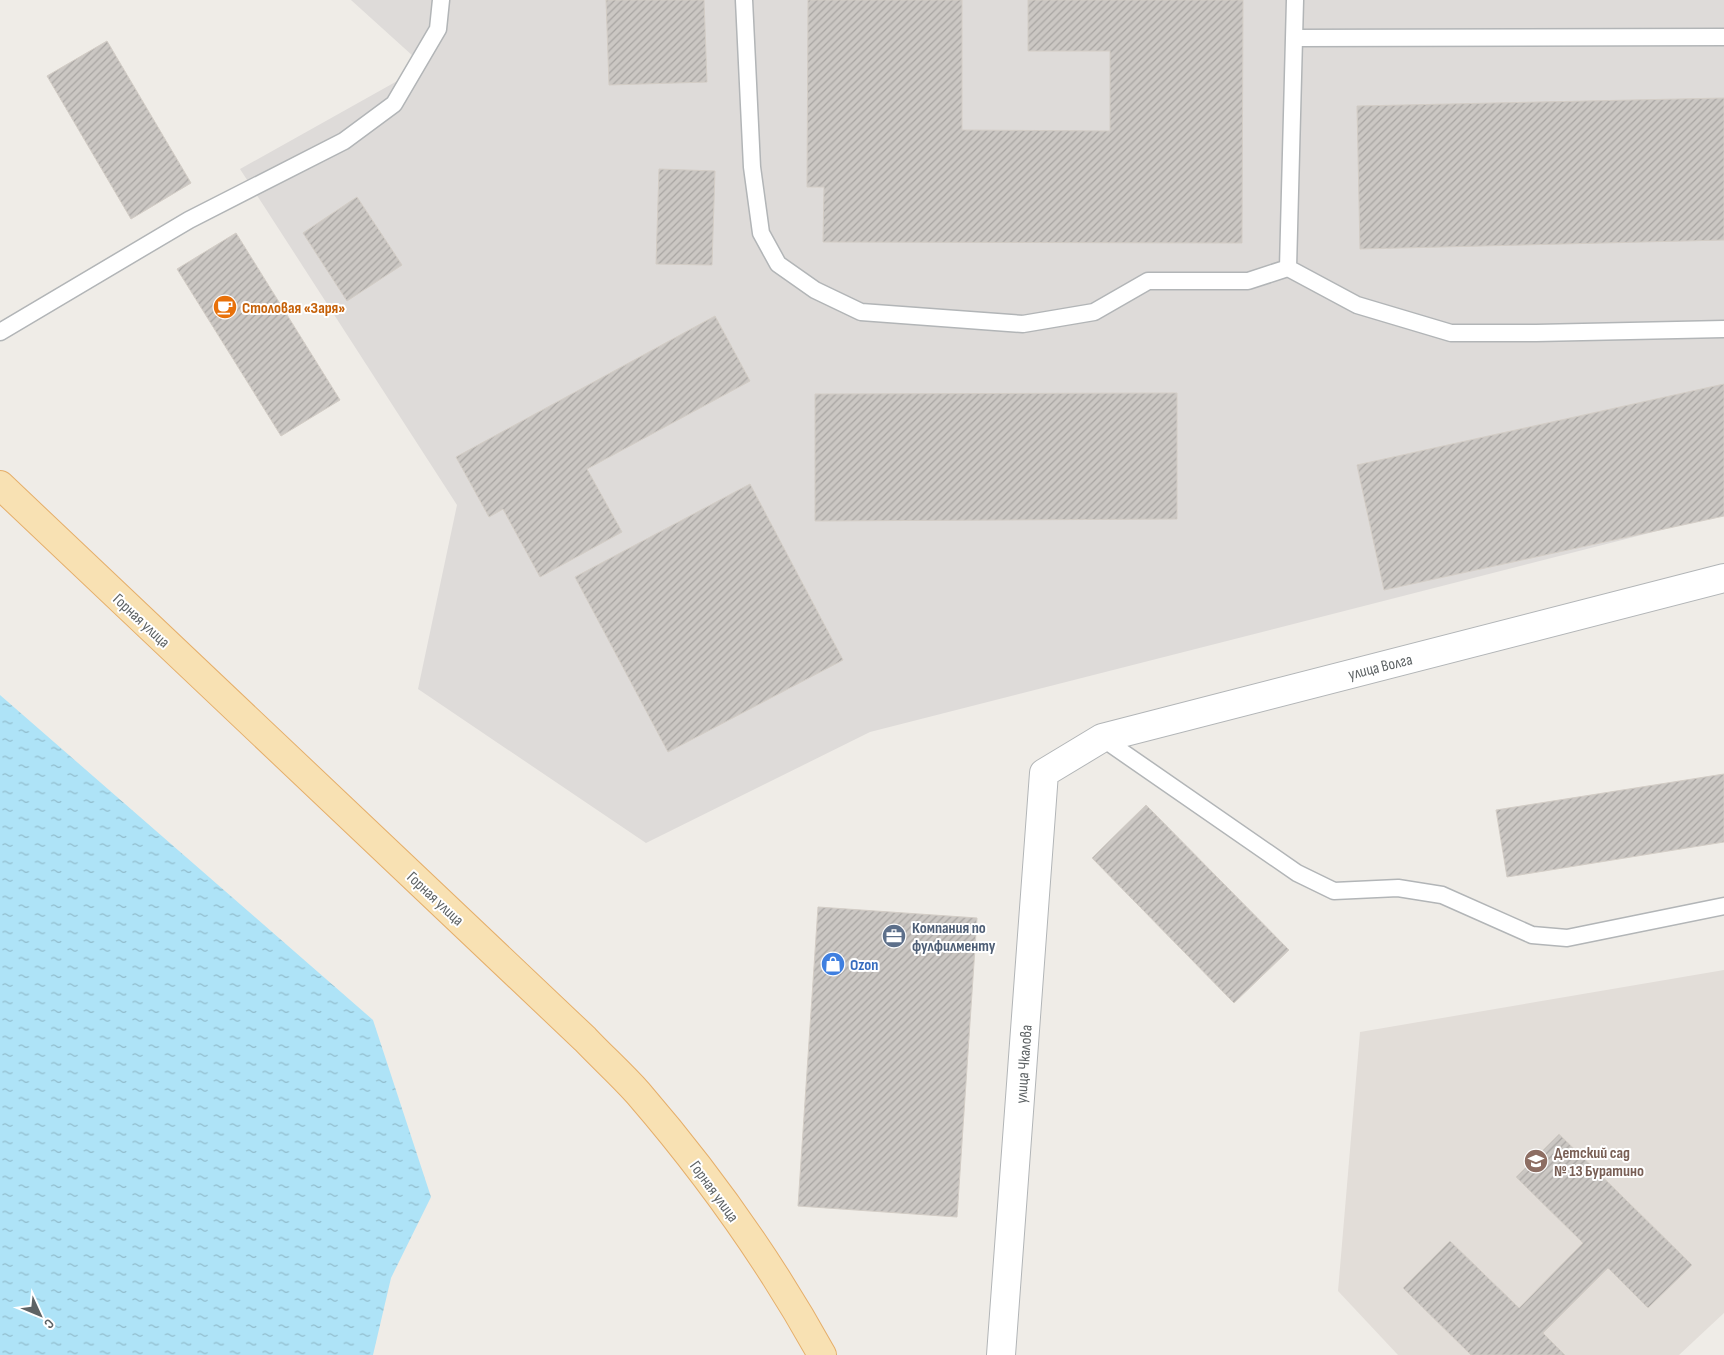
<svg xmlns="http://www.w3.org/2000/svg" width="1724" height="1355" viewBox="0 0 1724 1355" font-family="'Sofia Sans Condensed',sans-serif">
<defs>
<pattern id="water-ripples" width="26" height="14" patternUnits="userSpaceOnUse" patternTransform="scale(1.25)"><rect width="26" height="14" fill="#aee3f7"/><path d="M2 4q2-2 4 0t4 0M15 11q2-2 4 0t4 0" fill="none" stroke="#91bccc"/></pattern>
<pattern id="building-hatch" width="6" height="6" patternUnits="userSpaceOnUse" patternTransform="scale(1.25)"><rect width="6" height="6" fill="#cbc7c3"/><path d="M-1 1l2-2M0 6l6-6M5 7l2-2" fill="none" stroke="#a8a5a2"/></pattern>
</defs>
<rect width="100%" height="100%" fill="#efece7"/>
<path fill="#dedbd9" d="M351 0H1724V514L870 732 646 843 418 689 457 505 240 169 424 66Z"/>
<path fill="#e2ddd8" d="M1724 970V1313L1679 1355H1398L1338 1291 1360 1032Z"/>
<path fill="url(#water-ripples)" d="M0 695 373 1020 431 1197 391 1278 373 1355H0Z"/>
<path fill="url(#building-hatch)" stroke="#d3cdc6" d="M606 0H704L707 82 609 85Z
M808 0H962V130L1110 131V51H1028V0H1243L1242 243 823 242 824 187H807Z
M107 41 191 183 131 219 47 76Z
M1724 98V240L1360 249 1357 106Z
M659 169 715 171 712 265 656 264Z
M357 197 402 265 347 301 303 233Z
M236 233 340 400 281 436 177 269Z
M715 316 750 381 587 469 622 532 540 577 503 509 489 517 456 457Z
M1724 384V516L1384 590 1357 465Z
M1177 393V519L815 521V394Z
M750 484 843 660 668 752 575 577Z
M1724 774V842L1507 877 1496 810Z
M1146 805 1289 950 1234 1003 1092 858Z
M818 907 977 918 957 1217 798 1206Z
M1559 1134 1692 1265 1648 1308 1608 1268 1543 1333 1565 1355H1471L1403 1288 1450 1241 1519 1308 1583 1243 1516 1177Z"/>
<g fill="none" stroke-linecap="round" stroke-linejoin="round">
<g stroke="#b2b5b7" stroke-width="19">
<path id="lane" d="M744 0 752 167 761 233 778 264 815 290 861 312 1023 324 1094 312 1148 281H1248L1288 268 1295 0
M1294 38 1724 37
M1288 268 1357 305 1451 333H1536L1724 329
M0 332 189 220 344 141 394 104 438 29 441 0
M1102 738 1297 873 1334 891 1398 888 1442 895 1532 935 1567 938 1724 906"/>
</g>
<g stroke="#b2b5b7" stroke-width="30">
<path id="street" d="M1001 1355 1044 773 1102 738 1724 578"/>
</g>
<g stroke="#e5ae6a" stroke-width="30">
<path id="primary" d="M0 485 585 1039C602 1057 621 1074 638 1093 708 1174 770 1261 822 1355"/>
</g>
<use href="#lane" stroke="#fff" stroke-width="16"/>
<use href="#street" stroke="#fff" stroke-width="28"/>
<use href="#primary" stroke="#f8e1b3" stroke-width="28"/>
</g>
<defs>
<g id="cafe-disc" transform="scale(1.25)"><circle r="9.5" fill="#e8710a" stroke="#fff"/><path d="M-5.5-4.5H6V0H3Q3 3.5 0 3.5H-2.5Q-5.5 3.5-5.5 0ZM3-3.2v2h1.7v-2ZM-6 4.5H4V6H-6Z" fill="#fff"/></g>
<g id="office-disc" transform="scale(1.25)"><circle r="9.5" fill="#5c6f8a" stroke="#fff"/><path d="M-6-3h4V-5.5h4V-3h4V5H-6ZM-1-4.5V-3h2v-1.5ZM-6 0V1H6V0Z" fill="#fff"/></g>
<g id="shop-disc" transform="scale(1.25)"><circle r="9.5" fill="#3f7fe0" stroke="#fff"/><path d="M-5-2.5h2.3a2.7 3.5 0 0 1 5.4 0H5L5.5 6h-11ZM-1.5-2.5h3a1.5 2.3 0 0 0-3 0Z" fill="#fff"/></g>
<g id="school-disc" transform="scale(1.25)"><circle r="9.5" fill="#8d6e63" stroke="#fff"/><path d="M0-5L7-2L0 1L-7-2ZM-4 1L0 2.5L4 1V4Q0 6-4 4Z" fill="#fff"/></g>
</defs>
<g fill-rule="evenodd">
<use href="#cafe-disc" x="225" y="307"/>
<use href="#office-disc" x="894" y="936"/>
<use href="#shop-disc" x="833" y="964"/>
<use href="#school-disc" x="1536" y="1161"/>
</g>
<g text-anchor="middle" stroke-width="4" stroke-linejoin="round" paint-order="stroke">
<g font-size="16" font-weight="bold" fill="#c56008" stroke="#fff" text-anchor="start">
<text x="242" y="313">Столовая «Заря»</text>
</g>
<g font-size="16" fill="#5e6365" stroke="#fff">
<text transform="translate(142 620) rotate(43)" y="6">Горная улица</text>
<text transform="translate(1380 666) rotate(-14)" y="6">улица Волга</text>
<text transform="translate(436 898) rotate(43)" y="6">Горная улица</text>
<text transform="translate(1023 1064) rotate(-86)" y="6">улица Чкалова</text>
<text transform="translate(715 1191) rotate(54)" y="6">Горная улица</text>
</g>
<g font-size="16" font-weight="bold" fill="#4e5e75" stroke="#fff" text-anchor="start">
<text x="912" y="933">Компания по<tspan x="912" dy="18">фулфилменту</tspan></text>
</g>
<g font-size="16" font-weight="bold" fill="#366cbe" stroke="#fff" text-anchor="start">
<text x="850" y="970">Ozon</text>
</g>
<g font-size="16" font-weight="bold" fill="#785e54" stroke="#fff" text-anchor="start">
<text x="1554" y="1158">Детский сад<tspan x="1554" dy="18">№ 13 Буратино</tspan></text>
</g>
</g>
<g transform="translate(40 1315) rotate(134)" stroke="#ffffff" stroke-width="4" paint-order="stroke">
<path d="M0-4L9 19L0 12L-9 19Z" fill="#5e6365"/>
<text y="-8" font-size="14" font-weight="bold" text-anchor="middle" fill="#5e6365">С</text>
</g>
</svg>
